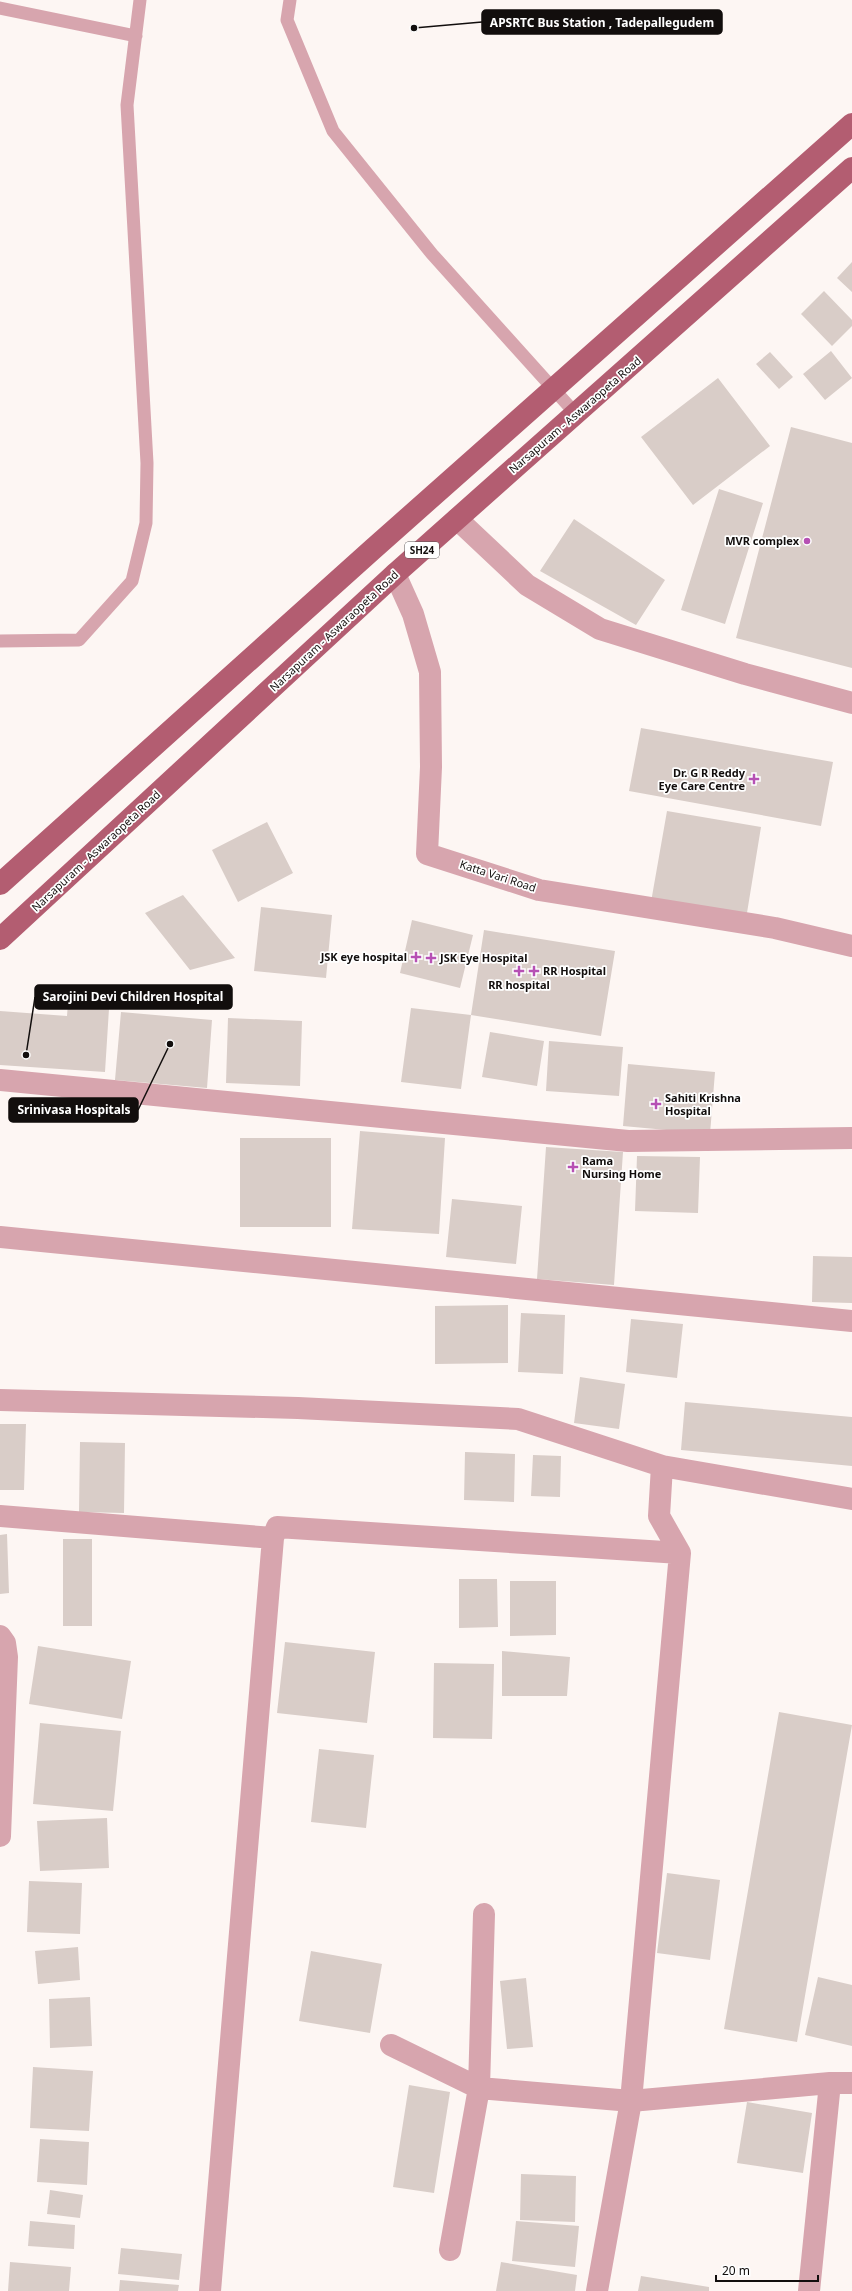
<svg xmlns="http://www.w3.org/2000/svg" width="852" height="2291" viewBox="0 0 852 2291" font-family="'Noto Sans',sans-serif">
<rect width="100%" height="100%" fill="#fdf6f3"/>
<path fill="#d9cdc8" d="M852 262V292L837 278Z
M824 291 852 320V326L832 346 801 314Z
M831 351 852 378 825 400 803 374Z
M770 352 793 377 779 389 756 364Z
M718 378 770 446 693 505 641 437Z
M791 427 852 443V668L736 638Z
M719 489 763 503 725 624 681 610Z
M574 519 665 580 636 625 540 571Z
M641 728 833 762 821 826 629 791Z
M667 811 761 827 746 919 651 902Z
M267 822 293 873 238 902 212 850Z
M183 895 235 958 190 970 145 913Z
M261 907 332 915 326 978 254 971Z
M412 920 473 935 460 988 400 973Z
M484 930 615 951 601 1036 471 1015Z
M69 990 110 993 105 1072 0 1065V1011L67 1016Z
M411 1008 471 1015 461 1089 401 1082Z
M121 1012 212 1020 207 1088 115 1080Z
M228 1018 302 1021 300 1086 226 1083Z
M490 1032 544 1041 537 1086 482 1077Z
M549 1041 623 1047 619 1096 546 1091Z
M628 1064 715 1072 710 1134 623 1126Z
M360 1131 445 1138 439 1234 352 1229Z
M240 1138H331V1227H240Z
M546 1147 623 1152 614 1285 537 1279Z
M637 1156 700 1157 698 1213 635 1211Z
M452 1199 522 1206 516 1264 446 1257Z
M813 1256 852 1257V1303L812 1302Z
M508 1305V1363L435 1364V1306Z
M521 1313 565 1315 563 1374 518 1372Z
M631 1319 683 1324 677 1378 626 1372Z
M580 1377 625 1384 619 1429 574 1423Z
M685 1402 852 1417V1466L681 1450Z
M0 1424H26L24 1490H0Z
M80 1442 125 1443 124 1513 79 1512Z
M465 1452 515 1454 514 1502 464 1500Z
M533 1455 561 1456 560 1497 531 1496Z
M7 1534 9 1593 0 1594V1535Z
M63 1539H92V1626H63Z
M459 1579H497L498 1627 459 1628Z
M510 1581H556V1635L510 1636Z
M285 1642 375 1652 367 1723 277 1713Z
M38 1646 131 1661 122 1719 29 1704Z
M502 1651 570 1657 567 1696H502Z
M434 1663 494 1664 492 1739 433 1738Z
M779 1712 852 1725 797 2042 724 2029Z
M40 1723 121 1731 113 1811 33 1804Z
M319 1749 374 1755 366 1828 311 1822Z
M107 1818 109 1868 40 1871 37 1821Z
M667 1873 720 1880 710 1960 657 1953Z
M29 1881 82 1883 80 1934 27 1932Z
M78 1947 80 1980 38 1984 35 1951Z
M311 1951 382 1964 370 2033 299 2021Z
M818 1977 852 1985V2046L805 2035Z
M526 1978 533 2047 507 2049 500 1981Z
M90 1997 92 2046 50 2048 49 1999Z
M33 2067 93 2071 89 2131 30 2128Z
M409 2085 450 2092 434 2193 393 2187Z
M747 2102 812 2113 803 2173 737 2163Z
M40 2139 89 2142 87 2185 37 2182Z
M521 2174 576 2176 575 2222 520 2220Z
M50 2190 83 2195 80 2218 47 2214Z
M30 2221 75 2225 74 2249 28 2246Z
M516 2221 579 2226 575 2267 512 2261Z
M121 2248 182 2254 179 2280 118 2274Z
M10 2262 71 2267 69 2291H8Z
M501 2262 577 2275 575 2291H496Z
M641 2276 709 2287V2291H638Z
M120 2280 179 2285 178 2291H119Z"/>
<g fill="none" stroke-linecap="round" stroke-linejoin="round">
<path stroke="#d7a5ae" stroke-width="13" d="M290 0 287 20 333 131 432 254 576 414
M0 8 136 36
M0 641 79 640 132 581 146 523 147 463 127 105 140 0"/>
<path stroke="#d7a5ae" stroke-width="22" d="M457 519 527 585 600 629 745 674 852 703
M395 574 413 614 430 672 431 767 427 854 539 890 775 928 852 946
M0 1080 628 1141 852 1138
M0 1237 852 1321
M0 1400 298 1408 518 1419 662 1466 852 1499
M0 1516 273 1538
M0 1636 5 1643 7 1657 0 1836
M391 2045 479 2088 631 2101 830 2083H852
M450 2250 479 2088 484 1914
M210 2291 273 1538 277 1527 680 1553
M597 2291 631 2101 680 1553 659 1516 662 1466
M809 2291 830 2083"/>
<path stroke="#b35d71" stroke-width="22" d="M0 884 373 549 852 124
M0 939 395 574 852 168"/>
</g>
<g fill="#b650b4" stroke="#fff" stroke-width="1.5">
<circle cx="807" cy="541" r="4"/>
<path d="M752 773h4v4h4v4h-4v4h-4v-4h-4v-4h4z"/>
<path d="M414 951h4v4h4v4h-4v4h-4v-4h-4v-4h4z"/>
<path d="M429 952h4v4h4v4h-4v4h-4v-4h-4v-4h4z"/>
<path d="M517 965h4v4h4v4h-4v4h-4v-4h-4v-4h4z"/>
<path d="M532 965h4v4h4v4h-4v4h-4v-4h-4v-4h4z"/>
<path d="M654 1098h4v4h4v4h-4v4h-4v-4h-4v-4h4z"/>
<path d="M571 1161h4v4h4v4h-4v4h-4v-4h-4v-4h4z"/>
</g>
<g text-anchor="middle" stroke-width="3.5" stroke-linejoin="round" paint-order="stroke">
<rect fill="#fff" stroke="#595656" stroke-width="1" x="405" y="542" width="34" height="16" rx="3"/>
<g font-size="10" font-weight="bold" fill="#120e0d">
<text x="422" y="554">SH24</text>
</g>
<g font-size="11" fill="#120e0d" stroke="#fff">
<text transform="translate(575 415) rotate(-41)" y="4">Narsapuram - Aswaraopeta Road</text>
<text transform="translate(334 631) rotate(-43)" y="4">Narsapuram - Aswaraopeta Road</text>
<text transform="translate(96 851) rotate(-43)" y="4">Narsapuram - Aswaraopeta Road</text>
<text transform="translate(498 876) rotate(18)" y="4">Katta Vari Road</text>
</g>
<g font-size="11" font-weight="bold" fill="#120e0d" stroke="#fff" text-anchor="start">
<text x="799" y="545" text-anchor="end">MVR complex</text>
<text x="745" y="777" text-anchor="end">Dr. G R Reddy<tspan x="745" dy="13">Eye Care Centre</tspan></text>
<text x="407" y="961" text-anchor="end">JSK eye hospital</text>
<text x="440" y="962">JSK Eye Hospital</text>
<text x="543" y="975">RR Hospital</text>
<text x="519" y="989" text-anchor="middle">RR hospital</text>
<text x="665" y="1102">Sahiti Krishna<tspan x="665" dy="13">Hospital</tspan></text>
<text x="582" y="1165">Rama<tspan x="582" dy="13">Nursing Home</tspan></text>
</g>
</g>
<path fill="none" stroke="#120e0d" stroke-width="1.5" d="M414 28L482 22M26 1055L35 997M170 1044L138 1110"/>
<g fill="#120e0d" stroke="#fff" stroke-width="1.5">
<circle cx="414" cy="28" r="4"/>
<circle cx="26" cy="1055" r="4"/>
<circle cx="170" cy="1044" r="4"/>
</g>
<g fill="#120e0d" stroke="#120e0d" stroke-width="1.5">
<rect x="482" y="10" width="240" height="24" rx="4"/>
<rect x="35" y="985" width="197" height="24" rx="4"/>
<rect x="9" y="1098" width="129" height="24" rx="4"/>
</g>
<g font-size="12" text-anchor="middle" font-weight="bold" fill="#fff">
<text x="602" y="27">APSRTC Bus Station , Tadepallegudem</text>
<text x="133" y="1001">Sarojini Devi Children Hospital</text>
<text x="74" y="1114">Srinivasa Hospitals</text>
</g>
<path d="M716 2275v6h102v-6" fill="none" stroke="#120e0d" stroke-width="2"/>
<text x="722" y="2275" font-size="12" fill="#120e0d" stroke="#ffffff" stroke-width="3" paint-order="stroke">20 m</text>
</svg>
